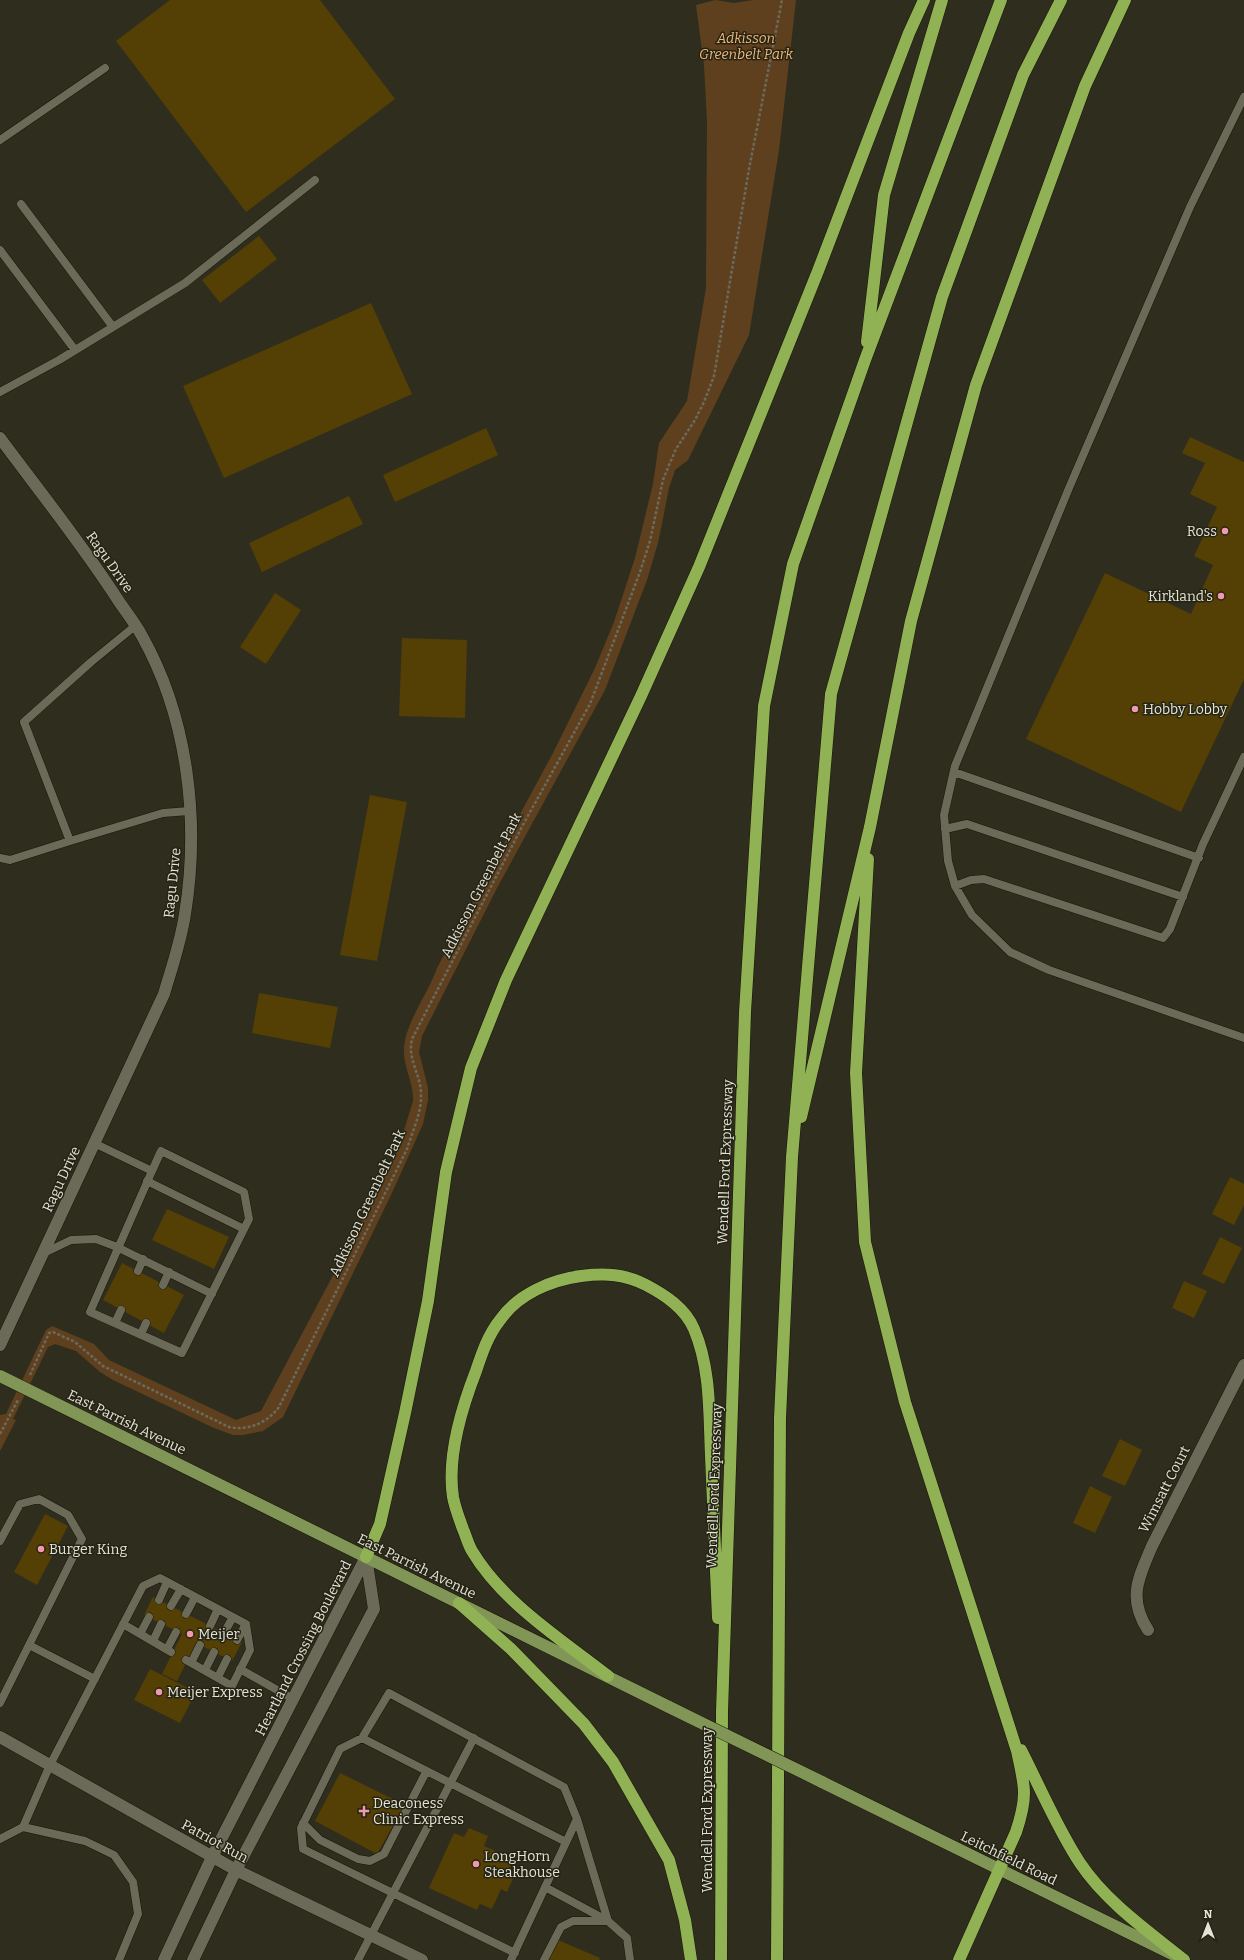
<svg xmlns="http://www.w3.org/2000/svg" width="1244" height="1960" viewBox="0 0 1244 1960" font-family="Bitter,serif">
<rect width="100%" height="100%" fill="#2f2e1e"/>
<path fill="#5f401e" d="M715 0 734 3 753 0H796L779 150 749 335 688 460 675 470 669 488 658 543 647 580 605 690 497 888 422 1036 419 1052 428 1088V1100L423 1124 391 1195 283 1417 263 1431 243 1435H233L214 1428 113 1380 100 1372 76 1351 55 1344 48 1347 13 1419 16 1420 0 1451V1415L6 1414 46 1330 52 1326 94 1344 109 1360 236 1420 261 1411 381 1185 398 1150 413 1101C414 1083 403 1067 404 1049 405 1023 428 994 437 968L553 753 595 668 614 622 635 558 653 484 659 443 687 401 706 288 707 121 704 65 696 5Z"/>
<path fill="#543f05" d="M170 0H320L395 99 246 212 116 41Z
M259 236 277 259 220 303 202 280Z
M371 303 412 394 224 478 183 386Z
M486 428 498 455 395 502 383 475Z
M1190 437 1244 462V679L1181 812 1026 739 1105 573 1191 614 1213 565 1194 556 1217 507 1190 494 1205 463 1182 453Z
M349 496 363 524 262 572 249 543Z
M275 593 301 610 266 664 240 647Z
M402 638 467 640 465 718 399 716Z
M370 795 407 802 377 961 340 955Z
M259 993 338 1007 330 1048 252 1033Z
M1230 1177 1244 1184V1205L1234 1225 1212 1214Z
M167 1209 229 1237 214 1269 152 1240Z
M1220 1237 1242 1248 1224 1284 1202 1274Z
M122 1263 184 1295 164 1333 103 1300Z
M1184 1281 1207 1291 1194 1318 1172 1308Z
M1120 1439 1142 1450 1125 1486 1102 1476Z
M1090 1486 1112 1497 1095 1533 1073 1523Z
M45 1514 68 1526 37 1585 14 1572Z
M153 1597 242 1642 232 1661 196 1643 177 1681 162 1674 182 1634 144 1615Z
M150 1669 196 1692 180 1723 134 1700Z
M340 1773 405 1805 377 1854 315 1821Z
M469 1828 488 1836 484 1846 514 1859 509 1869 516 1872 507 1892 501 1889 492 1909 480 1904 477 1910 429 1888 454 1833 464 1837Z
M558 1940 600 1958 599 1960H549Z"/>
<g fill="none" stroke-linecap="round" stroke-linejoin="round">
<g stroke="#171607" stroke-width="9">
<path id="lane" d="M1244 97 1190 207 1069 488 955 766 944 815 948 861 955 886 972 915 1010 952 1049 970 1244 1038
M0 140 105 68
M21 204 113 327
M0 250 75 350
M0 392 59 360 185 283 315 180
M135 626 91 662 24 722 70 841 163 813 189 811
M954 772 1199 858
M945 829 967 824 1183 897
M0 858 10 860 70 841
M955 886 971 880 984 879 1163 938 1170 929 1203 844 1244 757
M94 1143 152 1171 161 1151 244 1192 249 1219 182 1353 90 1312 152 1171
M147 1181 244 1229
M42 1254 71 1240 96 1239 117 1247 212 1294
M138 1271 143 1259
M163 1285 169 1272
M115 1323 121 1310
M141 1334 146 1323
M0 1541 20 1504 39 1499 68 1515 82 1539 0 1703
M159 1600 167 1582
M171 1606 181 1589
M186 1614 195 1597
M123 1624 171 1652
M210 1626 218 1609
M224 1633 233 1617
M140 1634 149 1617
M237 1640 246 1624
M153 1641 161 1624
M29 1645 95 1679
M167 1649 176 1632
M191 1663 200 1645
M240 1669 293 1699
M205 1670 214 1652
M218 1677 227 1659
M362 1738 566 1842
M303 1823 320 1840 358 1859 370 1861 384 1854 426 1772
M23 1827 85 1841 114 1855 133 1882 138 1914 119 1960
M0 1839 23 1827 50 1765 143 1586 160 1578 246 1624 250 1650 232 1686 186 1660
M545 1887 608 1921 627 1938 630 1960
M515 1953 303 1849 301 1828 340 1749 362 1738 389 1693 564 1787 577 1819 608 1921H573L561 1927 544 1960
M358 1960 474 1738
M511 1960 577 1819"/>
</g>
<g stroke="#171607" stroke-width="13">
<path id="street" d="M1148 1630C1127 1598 1139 1577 1152 1546L1244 1365
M0 1737 236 1870 422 1960
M164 1960 212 1857 366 1557
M193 1960 236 1870 374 1609 366 1557"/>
</g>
<g stroke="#171607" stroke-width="13">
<path id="secondary" d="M0 438C40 492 82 544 118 600 126 612 135 623 142 636 188 718 200 821 185 914 181 941 172 967 164 994L0 1345"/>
</g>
<g stroke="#171607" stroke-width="13">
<path id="primary" d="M0 1376 669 1707
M822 1782 1174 1955"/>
</g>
<g stroke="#171607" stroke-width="13">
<path id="highway" d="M867 342 884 195 942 0
M868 859 856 1073 865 1242 905 1402 1017 1751C1025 1787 1028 1796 1016 1832L959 1960
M801 1117 870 827 911 621 976 385 1085 86 1125 0
M366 1557 380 1524 405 1413 428 1301 446 1172 471 1068 506 980 641 696 699 567 818 271 909 33 924 0
M459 1603 511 1649 584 1724 613 1762 669 1860 685 1920 691 1960
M608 1676C561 1639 503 1603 472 1551 468 1544 466 1536 463 1529 459 1518 455 1508 453 1497 447 1458 462 1407 476 1371 482 1353 488 1335 500 1320 518 1294 551 1280 581 1276 605 1273 625 1274 646 1285 665 1295 685 1308 694 1329 711 1369 709 1414 711 1456 713 1510 716 1564 718 1618
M1021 1750C1040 1787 1057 1828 1080 1863 1106 1902 1148 1931 1184 1960
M721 1960 722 1712 745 1012 764 706 793 564 865 360 1001 0
M777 1960 780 1418 792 1157 831 694 942 297 1023 75 1061 0"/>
</g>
<path stroke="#6b6a5c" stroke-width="2.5" stroke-dasharray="3 2" stroke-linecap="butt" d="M30 1375 49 1333 53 1332 75 1342 103 1366 229 1427C248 1431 267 1423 279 1407L407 1149C412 1132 422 1112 421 1094 421 1075 407 1059 412 1039L524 823 590 704 640 572 650 541 663 480 669 465 676 449 695 420 704 402 714 376 749 169 782 0
M0 1434 18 1400"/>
<use href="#lane" stroke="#6b6a58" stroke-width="8"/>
<use href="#street" stroke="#6b6a58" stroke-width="12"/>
<use href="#secondary" stroke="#6b6a58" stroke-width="12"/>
<use href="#primary" stroke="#819556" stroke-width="12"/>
<use href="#highway" stroke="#90b255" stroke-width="12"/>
<g stroke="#171607" stroke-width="13" stroke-linecap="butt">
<path id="primary-bridge" d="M669 1707 822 1782"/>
</g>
<use href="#primary-bridge" stroke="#819556" stroke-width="12"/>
</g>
<g fill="#f29aad" stroke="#252414" stroke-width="1.5">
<circle cx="1225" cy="531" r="4"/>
<circle cx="1221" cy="596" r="4"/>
<circle cx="1135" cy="709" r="4"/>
<circle cx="41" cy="1549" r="4"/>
<circle cx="190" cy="1634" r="4"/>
<circle cx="159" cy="1692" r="4"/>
<path d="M362 1805h4v4h4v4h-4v4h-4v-4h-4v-4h4z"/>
<circle cx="476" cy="1864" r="4"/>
</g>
<g text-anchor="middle" stroke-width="3" stroke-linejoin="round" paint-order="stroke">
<g font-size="14" font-style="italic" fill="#f2b679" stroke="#252414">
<text x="746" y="43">Adkisson<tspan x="746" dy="16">Greenbelt Park</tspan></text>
</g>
<g font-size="14" fill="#e3e3d8" stroke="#252414" text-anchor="start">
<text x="1217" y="536" text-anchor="end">Ross</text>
<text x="1213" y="601" text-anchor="end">Kirkland's</text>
<text x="1143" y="714">Hobby Lobby</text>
<text x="49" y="1554">Burger King</text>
<text x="198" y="1639">Meijer</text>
<text x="167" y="1697">Meijer Express</text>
<text x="373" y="1808">Deaconess<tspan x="373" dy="16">Clinic Express</tspan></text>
<text x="484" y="1861">LongHorn<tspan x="484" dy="16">Steakhouse</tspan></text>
</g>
<g font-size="14" fill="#e3e3d8" stroke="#252414">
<text transform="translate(110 562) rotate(55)" y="5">Ragu Drive</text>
<text transform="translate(172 883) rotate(-84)" y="5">Ragu Drive</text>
<text transform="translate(481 885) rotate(-63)" y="5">Adkisson Greenbelt Park</text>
<text transform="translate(725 1162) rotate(-88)" y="5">Wendell Ford Expressway</text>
<text transform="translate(61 1179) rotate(-65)" y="5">Ragu Drive</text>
<text transform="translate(367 1203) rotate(-65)" y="5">Adkisson Greenbelt Park</text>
<text transform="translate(127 1422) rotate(26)" y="5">East Parrish Avenue</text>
<text transform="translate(714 1486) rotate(-88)" y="5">Wendell Ford Expressway</text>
<text transform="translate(1164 1489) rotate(-63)" y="5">Wimsatt Court</text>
<text transform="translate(417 1566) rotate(26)" y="5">East Parrish Avenue</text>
<text transform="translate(303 1648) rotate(-63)" y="5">Heartland Crossing Boulevard</text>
<text transform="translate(707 1810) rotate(-90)" y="5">Wendell Ford Expressway</text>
<text transform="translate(215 1841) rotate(29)" y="5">Patriot Run</text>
<text transform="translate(1009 1858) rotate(26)" y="5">Leitchfield Road</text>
</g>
</g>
<g transform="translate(1208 1924)" stroke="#252414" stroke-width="3" paint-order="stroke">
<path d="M0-3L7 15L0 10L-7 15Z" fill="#e3e3d8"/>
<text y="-6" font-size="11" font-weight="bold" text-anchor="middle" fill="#e3e3d8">N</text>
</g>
</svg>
